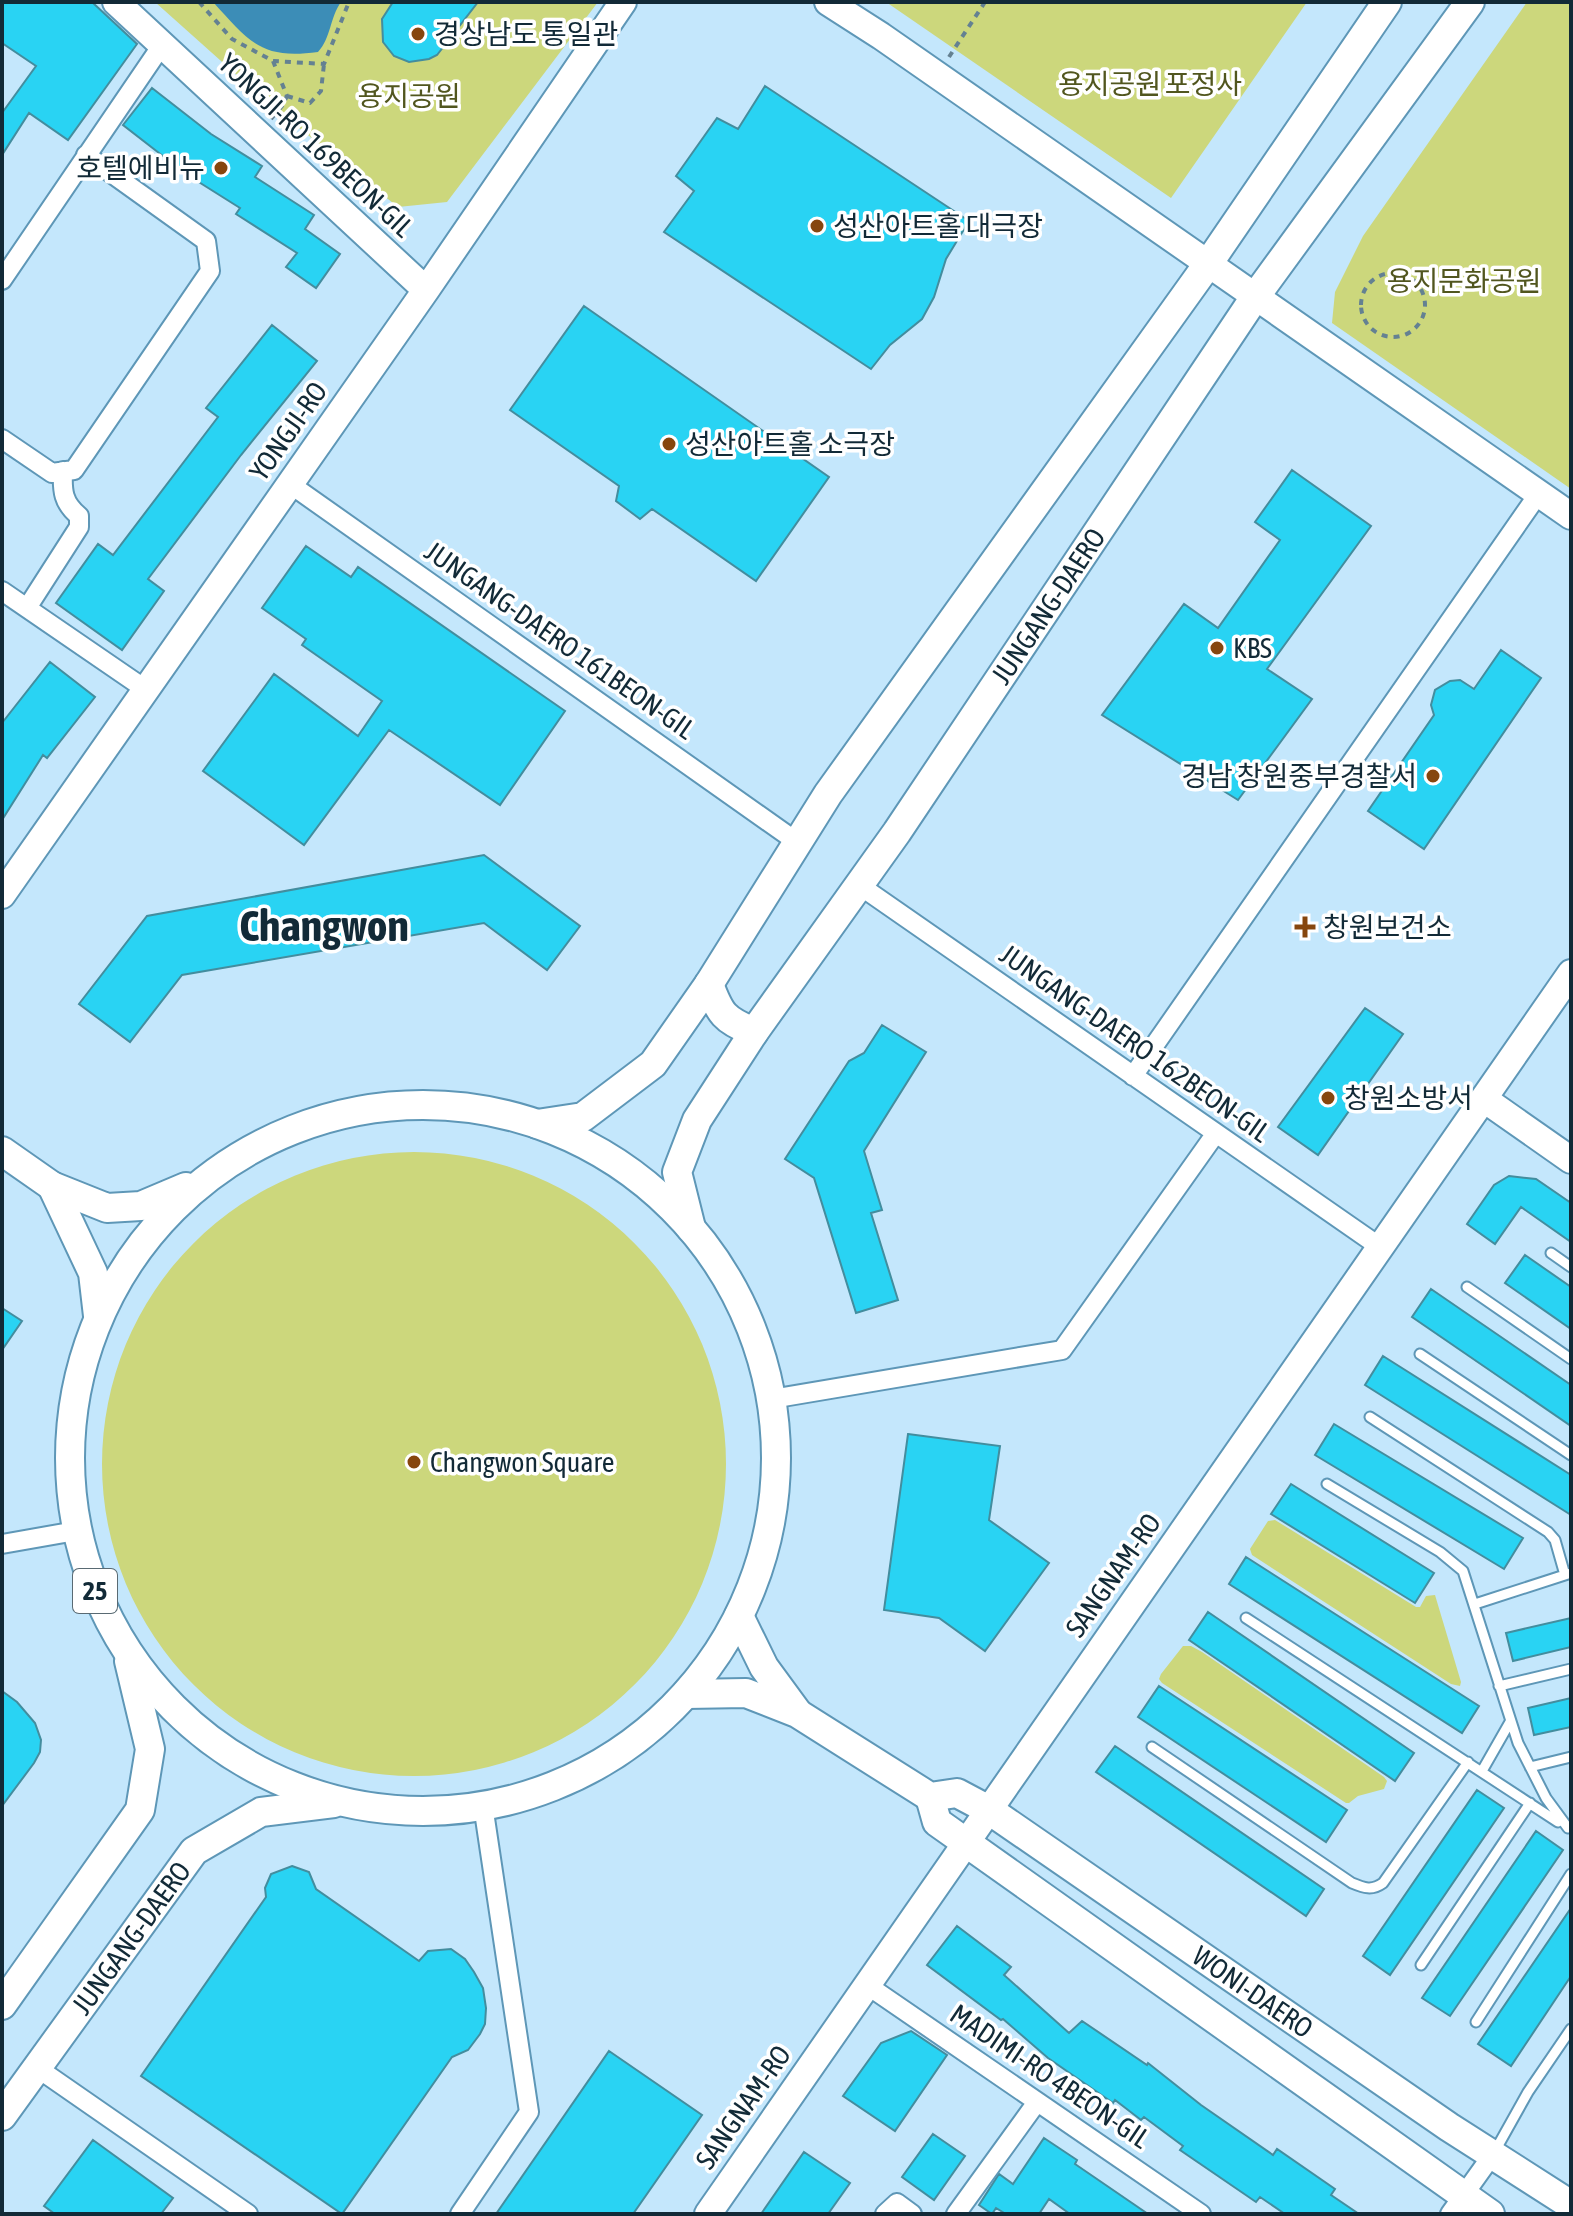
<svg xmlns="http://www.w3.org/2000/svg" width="1573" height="2216" viewBox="0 0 1573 2216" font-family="'Asap Condensed','Noto Sans KR',sans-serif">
<rect width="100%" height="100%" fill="#c4e7fc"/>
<path fill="#ccd77c" d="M155 2H598L447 202 398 207 269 104Z
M886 2H1307L1171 198Z
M1527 2H1571V489L1332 323 1335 292 1363 236Z
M102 1464a312 312 0 1 1 624 0a312 312 0 1 1-624 0Z
M1275 1520 1416 1607H1420L1426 1596 1435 1595 1461 1682 1460 1686 1451 1684 1252 1555 1250 1549 1268 1521Z
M1183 1646H1191L1202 1652 1384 1777 1387 1781 1384 1789 1358 1796 1349 1803H1346L1162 1683 1159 1679 1161 1674Z"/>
<path fill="#3c8db7" d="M213 2H341C330 17 331 38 318 52 260 60 249 41 213 2Z"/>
<path fill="#29d3f3" stroke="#438d9e" stroke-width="2" d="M2 2H92L137 44 68 140 29 113 2 155V113L36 66 2 43Z
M393 2H478L437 55 429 59 409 62 394 56 383 42 382 19Z
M765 86 969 221 946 259 934 297 922 319 890 345 871 369 664 232 694 191 676 176 717 118 738 129Z
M152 88 211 134 262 166 255 177 314 215 305 229 340 254 316 288 286 267 297 253 236 214 240 208 186 174 123 125Z
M584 306 829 477 756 581 652 509 640 519 616 501 619 486 510 410Z
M272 325 317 361 241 455 148 579 164 591 122 650 56 603 98 544 113 555 218 417 206 408Z
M1292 470 1371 526 1267 669 1312 699 1238 800 1102 715 1184 604 1218 628 1280 540 1255 522Z
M306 546 351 577 358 567 565 711 500 805 389 730 304 845 203 771 274 674 358 736 382 701 302 645 306 639 262 608Z
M1501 650 1541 678 1424 849 1368 811 1434 715 1431 705 1435 690 1450 681 1460 680 1474 689Z
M50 662 95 697 47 758 43 755 2 820V723Z
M484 855 580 926 547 970 484 923 182 975 130 1042 79 1004 147 916Z
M1365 1008 1403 1034 1318 1155 1278 1127Z
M882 1025 926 1052 864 1151 882 1210 871 1213 898 1300 856 1313 814 1178 785 1159 849 1061 864 1053Z
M1509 1176 1536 1179 1571 1203V1242L1521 1207 1495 1244 1467 1224 1494 1185Z
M1525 1255 1571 1287V1329L1505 1283Z
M1431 1289 1571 1385V1426L1412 1317Z
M2 1308 22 1321 2 1350Z
M1383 1356 1571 1475V1515L1365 1385Z
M1334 1424 1523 1538 1504 1569 1315 1455Z
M908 1434 1000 1446 989 1520 1049 1563 985 1651 939 1618 884 1610Z
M1291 1484 1434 1573 1415 1603 1271 1514Z
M1246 1557 1479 1706 1462 1733 1229 1584Z
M1208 1612 1414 1753 1395 1781 1189 1640Z
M1571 1618V1647L1513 1661 1506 1633Z
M1159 1686 1347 1810 1326 1842 1138 1717Z
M2 1691 17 1702 35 1723 41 1740 40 1752 34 1763 2 1806Z
M1571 1698V1727L1534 1735 1528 1708Z
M1115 1746 1324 1889 1306 1916 1096 1772Z
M1477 1790 1504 1808 1390 1975 1363 1956Z
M1536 1831 1563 1850 1450 2016 1422 1998Z
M292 1866 309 1872 316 1889 419 1961 428 1951 451 1949 465 1959 474 1972 483 1988 486 2008 485 2024 480 2034 468 2050 452 2057 342 2214 141 2076 266 1897 265 1888 271 1874Z
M1571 1908V1976L1511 2066 1478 2044Z
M957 1926 1011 1967 1004 1975 1069 2033 1082 2021 1147 2065 1148 2063 1201 2105 1273 2155 1277 2149 1335 2189 1331 2195 1359 2214H1285L1260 2197 1256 2202 1180 2150 1183 2146 1144 2117 1141 2120 1115 2100 1113 2103 1048 2058 1003 2019 1001 2020 927 1965Z
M911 2031 947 2055 895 2131 843 2096 881 2043Z
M609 2051 702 2115 633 2214H496Z
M933 2134 965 2156 934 2200 902 2177Z
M1044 2138 1077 2160 1075 2164 1148 2214H1070L1049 2199 1039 2214H1006L996 2208 992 2214 979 2205 999 2174 1013 2184Z
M93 2140 173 2198 161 2214H55L44 2206Z
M804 2152 850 2183 828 2214H761Z"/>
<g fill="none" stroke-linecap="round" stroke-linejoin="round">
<g stroke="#5e97b7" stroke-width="13">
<path id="lane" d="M1551 1253 1571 1267
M1467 1287 1571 1359
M1420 1354 1571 1455
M1370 1417 1548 1532 1555 1540 1565 1575
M1327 1484 1440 1552 1463 1571 1518 1743 1546 1798 1568 1828
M1475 1604 1571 1573
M1246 1618 1558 1822
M1499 1686 1571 1669
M1152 1747 1352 1883C1364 1888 1372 1891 1383 1883L1468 1762
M1530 1767 1571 1757
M1482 1771 1510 1722
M1421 1965 1530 1803
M1476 2022 1571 1874
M1495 2151 1528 2092 1571 2029"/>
</g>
<g stroke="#5e97b7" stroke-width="22">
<path id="street" d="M2 280 162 45
M2 439 52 473 74 470 210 271 206 241 86 155
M290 484 797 842
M2 591 145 689
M27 608 79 527V516C63 503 62 491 63 471
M859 885 1380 1247
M1133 1076 1539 493
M771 1399 1062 1350 1216 1133
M2 1544 76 1531
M867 1985 1201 2214
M36 2067 248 2214
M460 2214 529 2112 483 1805
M885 2214 897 2203 912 2214
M956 2214 1037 2102
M1450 2214 1493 2154"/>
</g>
<g stroke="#5e97b7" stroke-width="30">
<path id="secondary" d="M116 2 426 290
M828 2 881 36 1571 516
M2 895 426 290 623 2
M1484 1099 1571 1160
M708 2214 1571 973"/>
</g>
<g stroke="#5e97b7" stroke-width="32">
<g id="primary">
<path d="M709 984C720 1014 724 1020 754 1032"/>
<circle cx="423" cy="1458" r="353"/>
<path d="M537 1124 583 1117 653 1064 709 984 828 794 1208 264 1387 2"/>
<path d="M2 1151 52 1186 107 1208 141 1206 186 1187"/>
<path d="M52 1186 93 1273 98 1316"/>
<path id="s1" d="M691 1228 677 1172 697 1120 754 1032 897 832 1255 297 1470 2"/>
<path d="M739 1616 764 1667 797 1712"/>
<path id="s2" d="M686 1694 746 1693 797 1713 930 1797 957 1793 989 1810 1449 2127 1571 2205"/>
<path d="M930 1797 937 1822 1490 2214"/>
<path d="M2 2005 140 1810 150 1749 129 1661"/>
<path id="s3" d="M2 2116 194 1851 261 1812 334 1803"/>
</g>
</g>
<path stroke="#648192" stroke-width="4" stroke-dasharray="6 6" stroke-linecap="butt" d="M199 2 232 39 273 61 324 64 349 2
M949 57 985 2
M287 96 310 103 321 91 324 64
M271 119 282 106 287 96 273 61
M1361 305a32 32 0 1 1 64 0a32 32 0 1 1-64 0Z"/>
<use href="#lane" stroke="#fff" stroke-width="9"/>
<use href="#street" stroke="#fff" stroke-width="18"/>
<use href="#secondary" stroke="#fff" stroke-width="26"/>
<use href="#primary" stroke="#fff" stroke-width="28"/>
</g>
<g fill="#86460e" stroke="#fff" stroke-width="3">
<circle cx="418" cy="34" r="8"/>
<circle cx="221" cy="168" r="8"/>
<circle cx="817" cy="226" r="8"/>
<circle cx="669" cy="444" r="8"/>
<circle cx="1217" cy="648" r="8"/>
<circle cx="1433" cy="776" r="8"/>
<path d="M1301 915h8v8h8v8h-8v8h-8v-8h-8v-8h8z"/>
<circle cx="1328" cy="1098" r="8"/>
<circle cx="414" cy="1462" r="8"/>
</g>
<g text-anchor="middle" stroke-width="7" stroke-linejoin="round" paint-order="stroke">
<rect fill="#fff" stroke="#596a73" stroke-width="2" x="73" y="1569" width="44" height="44" rx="6"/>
<g font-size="26" font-weight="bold" fill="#122a37">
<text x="95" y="1600">25</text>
</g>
<g font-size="28" fill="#122a37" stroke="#fff" text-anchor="start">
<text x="434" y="44">경상남도 통일관</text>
<text x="205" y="178" text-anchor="end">호텔에비뉴</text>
<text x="833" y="236">성산아트홀 대극장</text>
<text x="685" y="454">성산아트홀 소극장</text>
<text x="1233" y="658">KBS</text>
<text x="1417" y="786" text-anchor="end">경남 창원중부경찰서</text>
<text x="1323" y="937">창원보건소</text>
<text x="1344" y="1108">창원소방서</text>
<text x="430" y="1472">Changwon Square</text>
</g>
<g font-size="28" fill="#51561e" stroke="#fff">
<text x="1150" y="94">용지공원 포정사</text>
<text x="409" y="106">용지공원</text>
<text x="1464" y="291">용지문화공원</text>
</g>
<g font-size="28" fill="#122a37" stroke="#fff">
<text transform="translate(316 145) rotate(43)" y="10">YONGJI-RO 169BEON-GIL</text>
<text transform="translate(288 431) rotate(-55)" y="10">YONGJI-RO</text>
<text dy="10" stroke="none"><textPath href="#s1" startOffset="736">JUNGANG-DAERO</textPath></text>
<text transform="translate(560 640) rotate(35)" y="10">JUNGANG-DAERO 161BEON-GIL</text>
<text transform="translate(1135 1043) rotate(35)" y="10">JUNGANG-DAERO 162BEON-GIL</text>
<text transform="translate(1113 1575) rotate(-55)" y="10">SANGNAM-RO</text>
<text dy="10" stroke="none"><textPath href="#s3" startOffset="220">JUNGANG-DAERO</textPath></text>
<text dy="10" stroke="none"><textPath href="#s2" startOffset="656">WONI-DAERO</textPath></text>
<text transform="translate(1050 2076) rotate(34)" y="10">MADIMI-RO 4BEON-GIL</text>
<text transform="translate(743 2107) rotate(-55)" y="10">SANGNAM-RO</text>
</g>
<g font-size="44" font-weight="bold" fill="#122a37" stroke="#fff">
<text x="324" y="941">Changwon</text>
</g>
</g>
<rect width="1573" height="2216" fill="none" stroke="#122a37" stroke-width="8"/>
</svg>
